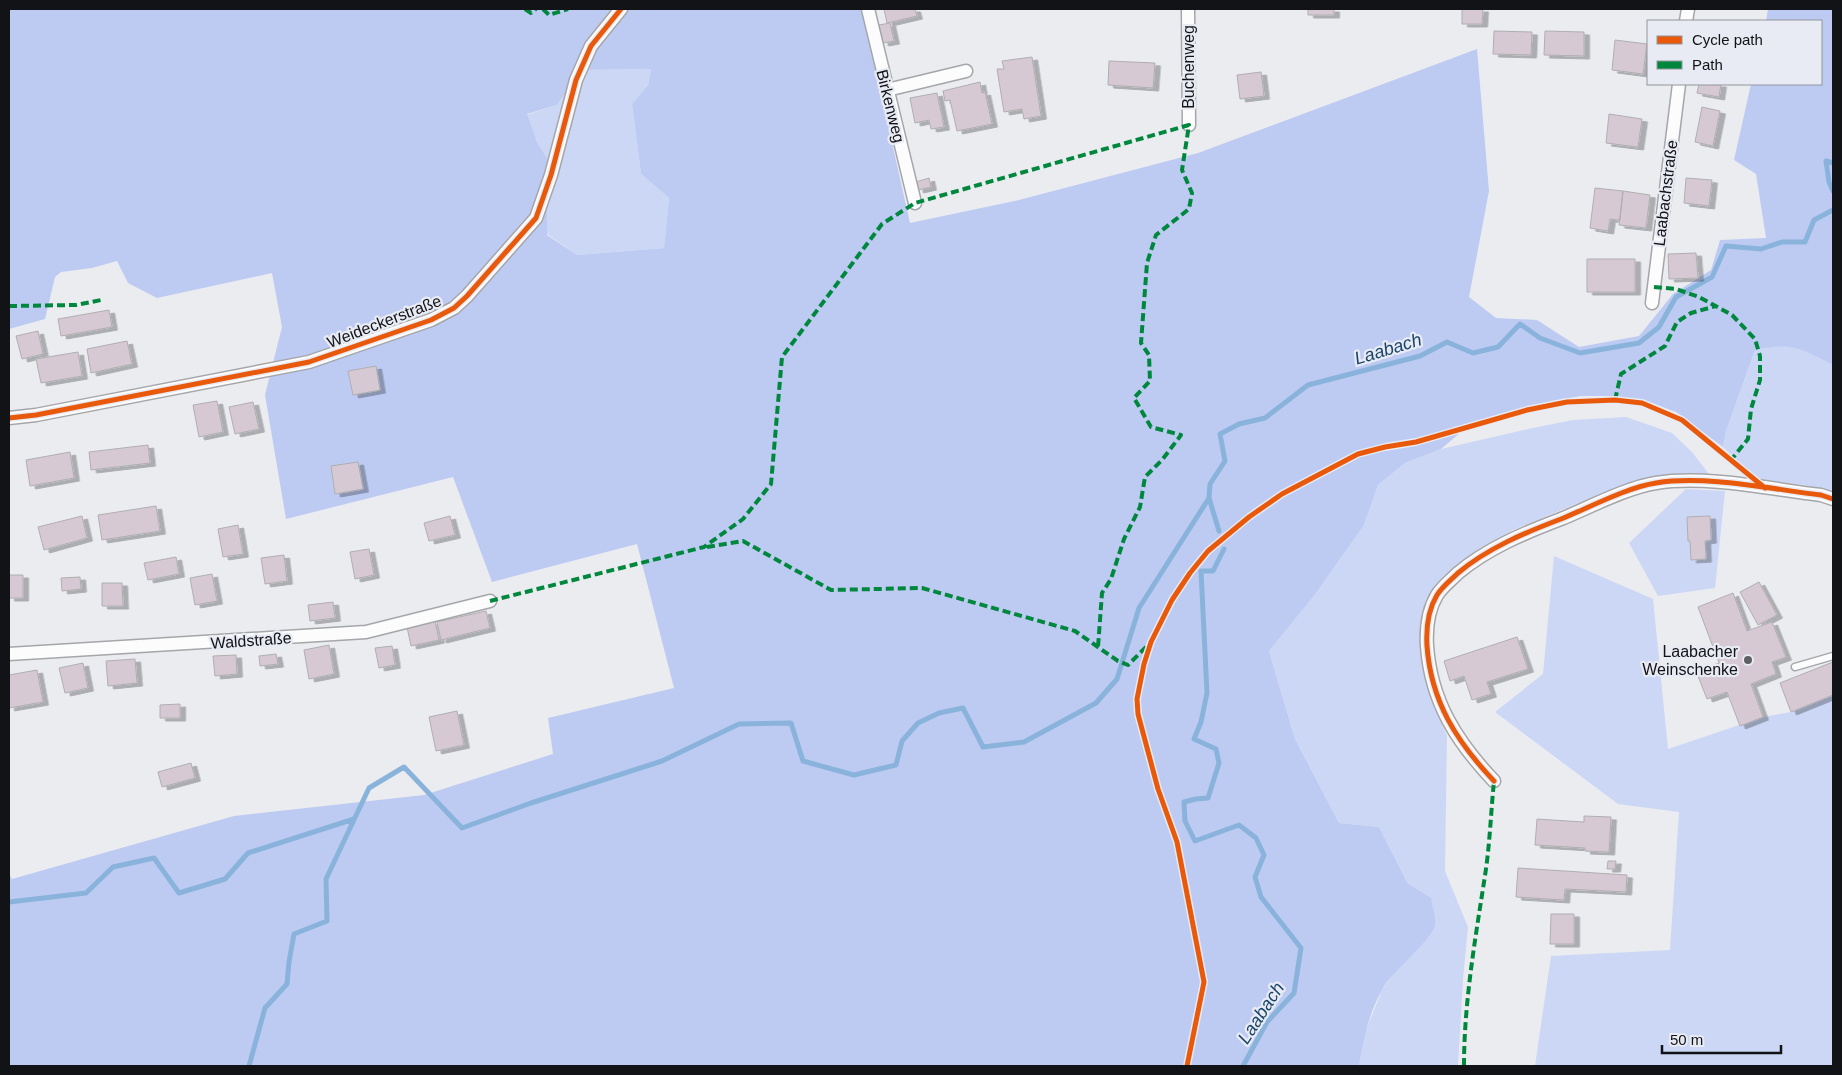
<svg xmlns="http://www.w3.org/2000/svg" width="1842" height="1075" viewBox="0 0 1842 1075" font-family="Helvetica,sans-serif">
<defs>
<filter id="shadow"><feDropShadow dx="5.5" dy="3" stdDeviation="0" flood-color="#0004"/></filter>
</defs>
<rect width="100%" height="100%" fill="#ebecf0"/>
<path fill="#ccd7f6" d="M651 69 648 85 632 104 641 174 669 198 664 248 577 255 547 234V158L537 142 526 115 557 105 581 70Z
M1778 345 1801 348 1833 365V493L1804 485 1762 480 1743 467 1723 447 1726 431 1755 350Z
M1626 417 1672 433 1692 452 1712 478 1634 483 1583 501 1513 530 1480 548 1459 564 1443 577 1426 599 1420 626 1421 654 1432 700 1447 736 1445 871 1468 927 1463 979 1458 1066H1359L1364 1035 1382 990 1399 967 1408 884 1379 827 1339 823 1295 739 1269 651 1314 596 1364 525 1378 485 1405 463 1441 449 1533 428 1573 420Z
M1686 489 1725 491 1715 588 1658 596 1629 543Z
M1554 556 1653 599 1668 749 1763 717 1791 712 1833 695V1066H1535L1551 956 1670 950 1679 812 1618 804 1495 712 1543 674Z"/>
<path fill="#bdcbf3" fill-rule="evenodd" d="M9 9H862L910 223 1019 200 1198 153 1477 49 1489 191 1469 297 1496 318 1537 320 1579 347 1639 336 1673 294 1711 270 1720 240 1766 238 1756 174 1734 160 1751 84H1821V21H1766L1768 9H1833V365C1800 348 1793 342 1755 350L1726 431 1723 447 1676 412 1652 403 1608 396H1581L1558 400 1473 422 1441 449 1405 463 1378 485 1364 525 1314 596 1269 651 1295 739 1339 823 1379 827 1408 884 1431 898C1432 906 1436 917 1435 925 1432 940 1392 971 1382 990 1369 1013 1363 1040 1359 1066H9V874L12 879 234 816 424 795 553 754 548 718 674 688 637 544 492 582 453 477 286 519 265 395 282 327 272 273 157 298 128 283 117 261 92 268 61 272 55 277 45 319 9 329ZM651 69 648 85 632 104 641 174 669 198 664 248 577 255 547 235V158L537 142 527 114 557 105 581 70Z"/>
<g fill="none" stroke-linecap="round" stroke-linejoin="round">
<path stroke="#8ab3dc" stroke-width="5" d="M1833 163 1826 161 1829 182 1833 191
M1219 531 1209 498 1210 484 1225 461 1220 434 1239 424 1265 418 1308 385 1420 356 1447 342 1473 353 1498 347 1520 324 1540 338 1580 353 1639 343 1659 327 1676 297 1712 277 1726 246 1761 249 1782 242H1805L1814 220 1833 210
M1224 549 1213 571H1201L1207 693 1201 722 1194 739 1216 749 1219 763 1208 798 1196 799 1184 802 1185 821 1195 841 1239 825 1256 838 1264 855 1255 877 1261 897 1301 948 1294 993 1267 1022 1243 1066
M9 902 86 893 113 867 154 858 179 893 225 879 248 853 354 819
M249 1066 265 1008 287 984 289 962 294 934 327 921 326 879 369 788 404 767 462 828 531 803 662 761 739 724 791 723 803 761 854 775 896 765 902 741 918 723 939 713 963 708 983 747 1024 742 1096 703 1117 679 1139 608 1209 498"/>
</g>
<path fill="#d6c9d3" stroke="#b0aeb1" filter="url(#shadow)" d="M884 9H915L917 16 887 23Z
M1308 9H1334V15H1308Z
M1462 9H1483L1482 24H1462Z
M890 23 894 41 883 43 879 25Z
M1494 31 1532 32 1531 55 1493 54Z
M1545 31 1584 32V56L1544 55Z
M1615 40 1647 44 1643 74 1612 70Z
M1032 57 1041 116 1024 119 1022 109 1004 112 997 69H1004L1002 61Z
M1109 61 1155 63 1153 88 1108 85Z
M1261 72 1264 96 1240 99 1237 75Z
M980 82 982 93 985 92 992 124 957 131 950 100 945 101 943 91Z
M1699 84H1721L1719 97 1697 93Z
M937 93 944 127 931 129 929 120 915 123 910 98Z
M1702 107 1720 111 1713 146 1695 142Z
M1609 114 1642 119 1638 147 1606 143Z
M929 178 931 187 918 190 916 182Z
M1686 178 1712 180 1709 206 1684 203Z
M1595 188 1623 191 1620 220 1610 219 1608 231 1590 228Z
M1623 191 1650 195 1646 228 1619 225Z
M1696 253 1698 278 1669 279 1668 254Z
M1587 259H1635V292H1587Z
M109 310 112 327 61 336 58 319Z
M38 331 43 354 22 359 16 336Z
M127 341 132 364 91 373 87 349Z
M78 352 82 376 41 383 36 359Z
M376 366 380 390 353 395 348 371Z
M217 401 223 432 199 437 193 405Z
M253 402 259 429 235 434 229 407Z
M148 445 150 463 91 470 89 452Z
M70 452 74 478 30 486 26 460Z
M358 462 363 489 335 494 331 466Z
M156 506 160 531 102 540 98 515Z
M82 516 87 538 44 550 38 527Z
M450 516 455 535 429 541 424 523Z
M1710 516 1711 540 1705 541 1706 559 1691 560 1690 541H1688L1687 517Z
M238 525 243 554 223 557 218 529Z
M369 549 374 575 355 579 350 552Z
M284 555 287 581 265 584 261 558Z
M176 557 179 574 148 580 144 563Z
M212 574 217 601 195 605 190 578Z
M9 575H23V598H9Z
M80 577 81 589 62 591 61 578Z
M1759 582 1777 615 1758 625 1740 592Z
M102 583H122L123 606H102Z
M1733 593 1747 631 1772 622 1786 657 1772 662 1776 674 1751 684 1763 717 1740 726 1727 692 1707 699 1696 671 1719 663 1698 607Z
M333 602 335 618 310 621 308 605Z
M486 611 490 628 441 640 437 622Z
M435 621 439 640 411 646 407 627Z
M1517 637 1528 669 1487 682 1491 694 1472 700 1464 676 1450 681 1444 661Z
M329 645 334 674 309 679 304 650Z
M392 646 395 665 379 668 375 648Z
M276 654 278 664 260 666 259 656Z
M236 655 237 674 215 676 213 656Z
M135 659 137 683 108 686 106 661Z
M1833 662V695L1791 712 1780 683Z
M83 663 88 688 65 693 59 668Z
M37 670 43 702 9 708V675Z
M180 704V718H160V705Z
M457 711 464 745 436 751 429 717Z
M191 763 195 778 162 787 158 772Z
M1584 816 1611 817 1609 852 1585 851V848L1535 845 1537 819 1584 822Z
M1608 861H1616L1615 869H1607Z
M1518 868 1627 875 1626 892 1565 889 1564 900 1516 897Z
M1551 914H1574V944H1550Z"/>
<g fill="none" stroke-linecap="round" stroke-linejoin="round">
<g stroke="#a5a6a9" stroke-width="9">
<path id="service" d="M1795 667 1833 656"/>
</g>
<g stroke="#a5a6a9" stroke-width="15">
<path id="minor" d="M868 9 915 203
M1188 9 1189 125
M1686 21 1688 9
M887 90 966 71
M1652 303 1679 84
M9 418 36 415 309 362 431 320 454 308 467 296 536 218 551 175 576 80 591 46 621 9
M9 654 366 632 490 601
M1494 781C1457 742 1431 702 1427 646 1426 629 1428 610 1437 595 1442 587 1451 580 1458 573 1488 548 1524 533 1561 519 1588 508 1628 487 1656 483 1706 475 1770 489 1821 495L1833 499"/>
</g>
<use href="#service" stroke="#fcfcfd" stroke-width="6"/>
<use href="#minor" stroke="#fcfcfd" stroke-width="12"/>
<path stroke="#00873e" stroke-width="4" stroke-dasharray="8 4" stroke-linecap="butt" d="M525 9 531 13 536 9
M543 9 549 15 568 9
M1654 287 1676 289 1699 297 1732 315 1755 339 1760 356V380L1751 409 1748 439 1731 460
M9 306 76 305 101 300
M1615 400 1621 374 1665 346 1677 322 1691 313 1716 306
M707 547 743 541 831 590 922 588 1075 631 1118 661 1128 665 1147 646
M490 601 704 547 743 519 771 484 782 357 882 224 915 203 1189 125 1182 170 1192 193 1189 209 1156 235 1147 263 1141 343 1149 355 1150 381 1134 398 1151 427 1181 435 1162 460 1145 477 1140 507 1124 539 1111 579 1102 593 1098 647
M1464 1066C1464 1000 1476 935 1486 869 1490 840 1491 811 1494 781"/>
<g stroke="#e8ebf3" stroke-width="8">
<path id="cycleway" d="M9 418 36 415 309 362 431 320 454 308 467 296 536 218 551 175 576 80 591 46 621 9
M1494 781C1457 742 1431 702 1427 646 1426 629 1428 610 1437 595 1442 587 1451 580 1458 573 1488 548 1524 533 1561 519 1588 508 1628 487 1656 483 1706 475 1770 489 1821 495L1833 499
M1187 1066 1204 982 1177 842 1158 789 1138 714 1137 699 1144 664 1151 642 1172 600 1190 573 1208 551 1249 517 1282 494 1358 454 1385 447 1416 442 1527 410 1567 402 1615 400 1642 403 1682 420 1765 488"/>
</g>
<use href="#cycleway" stroke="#e8590c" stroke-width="5"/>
</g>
<circle fill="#5e5f62" stroke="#e8ebf3" stroke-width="2" cx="1748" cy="660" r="5"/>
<g text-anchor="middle" stroke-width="4.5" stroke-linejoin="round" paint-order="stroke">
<g font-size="16" fill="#121316" stroke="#e8ebf3">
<text transform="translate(1188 67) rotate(-90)" y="6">Buchenweg</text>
<text transform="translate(891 106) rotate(76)" y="6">Birkenweg</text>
<text transform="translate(1665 193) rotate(-83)" y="6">Laabachstraße</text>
<text transform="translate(384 321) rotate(-21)" y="6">Weideckerstraße</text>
<text transform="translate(251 640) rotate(-4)" y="6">Waldstraße</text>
</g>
<g font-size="16" fill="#121316" stroke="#e8ebf3" text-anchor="end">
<text x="1738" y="657">Laabacher<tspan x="1738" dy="18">Weinschenke</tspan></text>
</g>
<g font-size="18" font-style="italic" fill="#1a446a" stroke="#e8ebf3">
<text transform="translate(1388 349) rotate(-17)" y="6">Laabach</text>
<text transform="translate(1261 1013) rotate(-57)" y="6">Laabach</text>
</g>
</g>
<rect width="1842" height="1075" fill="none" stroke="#121316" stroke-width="20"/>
<rect x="1647" y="20" width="175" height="65" fill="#e8ebf3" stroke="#92959b"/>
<rect x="1657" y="36" width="25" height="8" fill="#e8590c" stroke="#92959b"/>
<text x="1692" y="45" font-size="15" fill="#121316">Cycle path</text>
<rect x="1657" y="61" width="25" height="8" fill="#00873e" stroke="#92959b"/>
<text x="1692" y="70" font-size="15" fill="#121316">Path</text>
<path d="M1662 1045v8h119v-8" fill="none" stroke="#121316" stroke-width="2.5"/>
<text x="1670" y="1045" font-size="15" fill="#121316" stroke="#e8ebf3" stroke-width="4" paint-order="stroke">50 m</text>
</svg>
